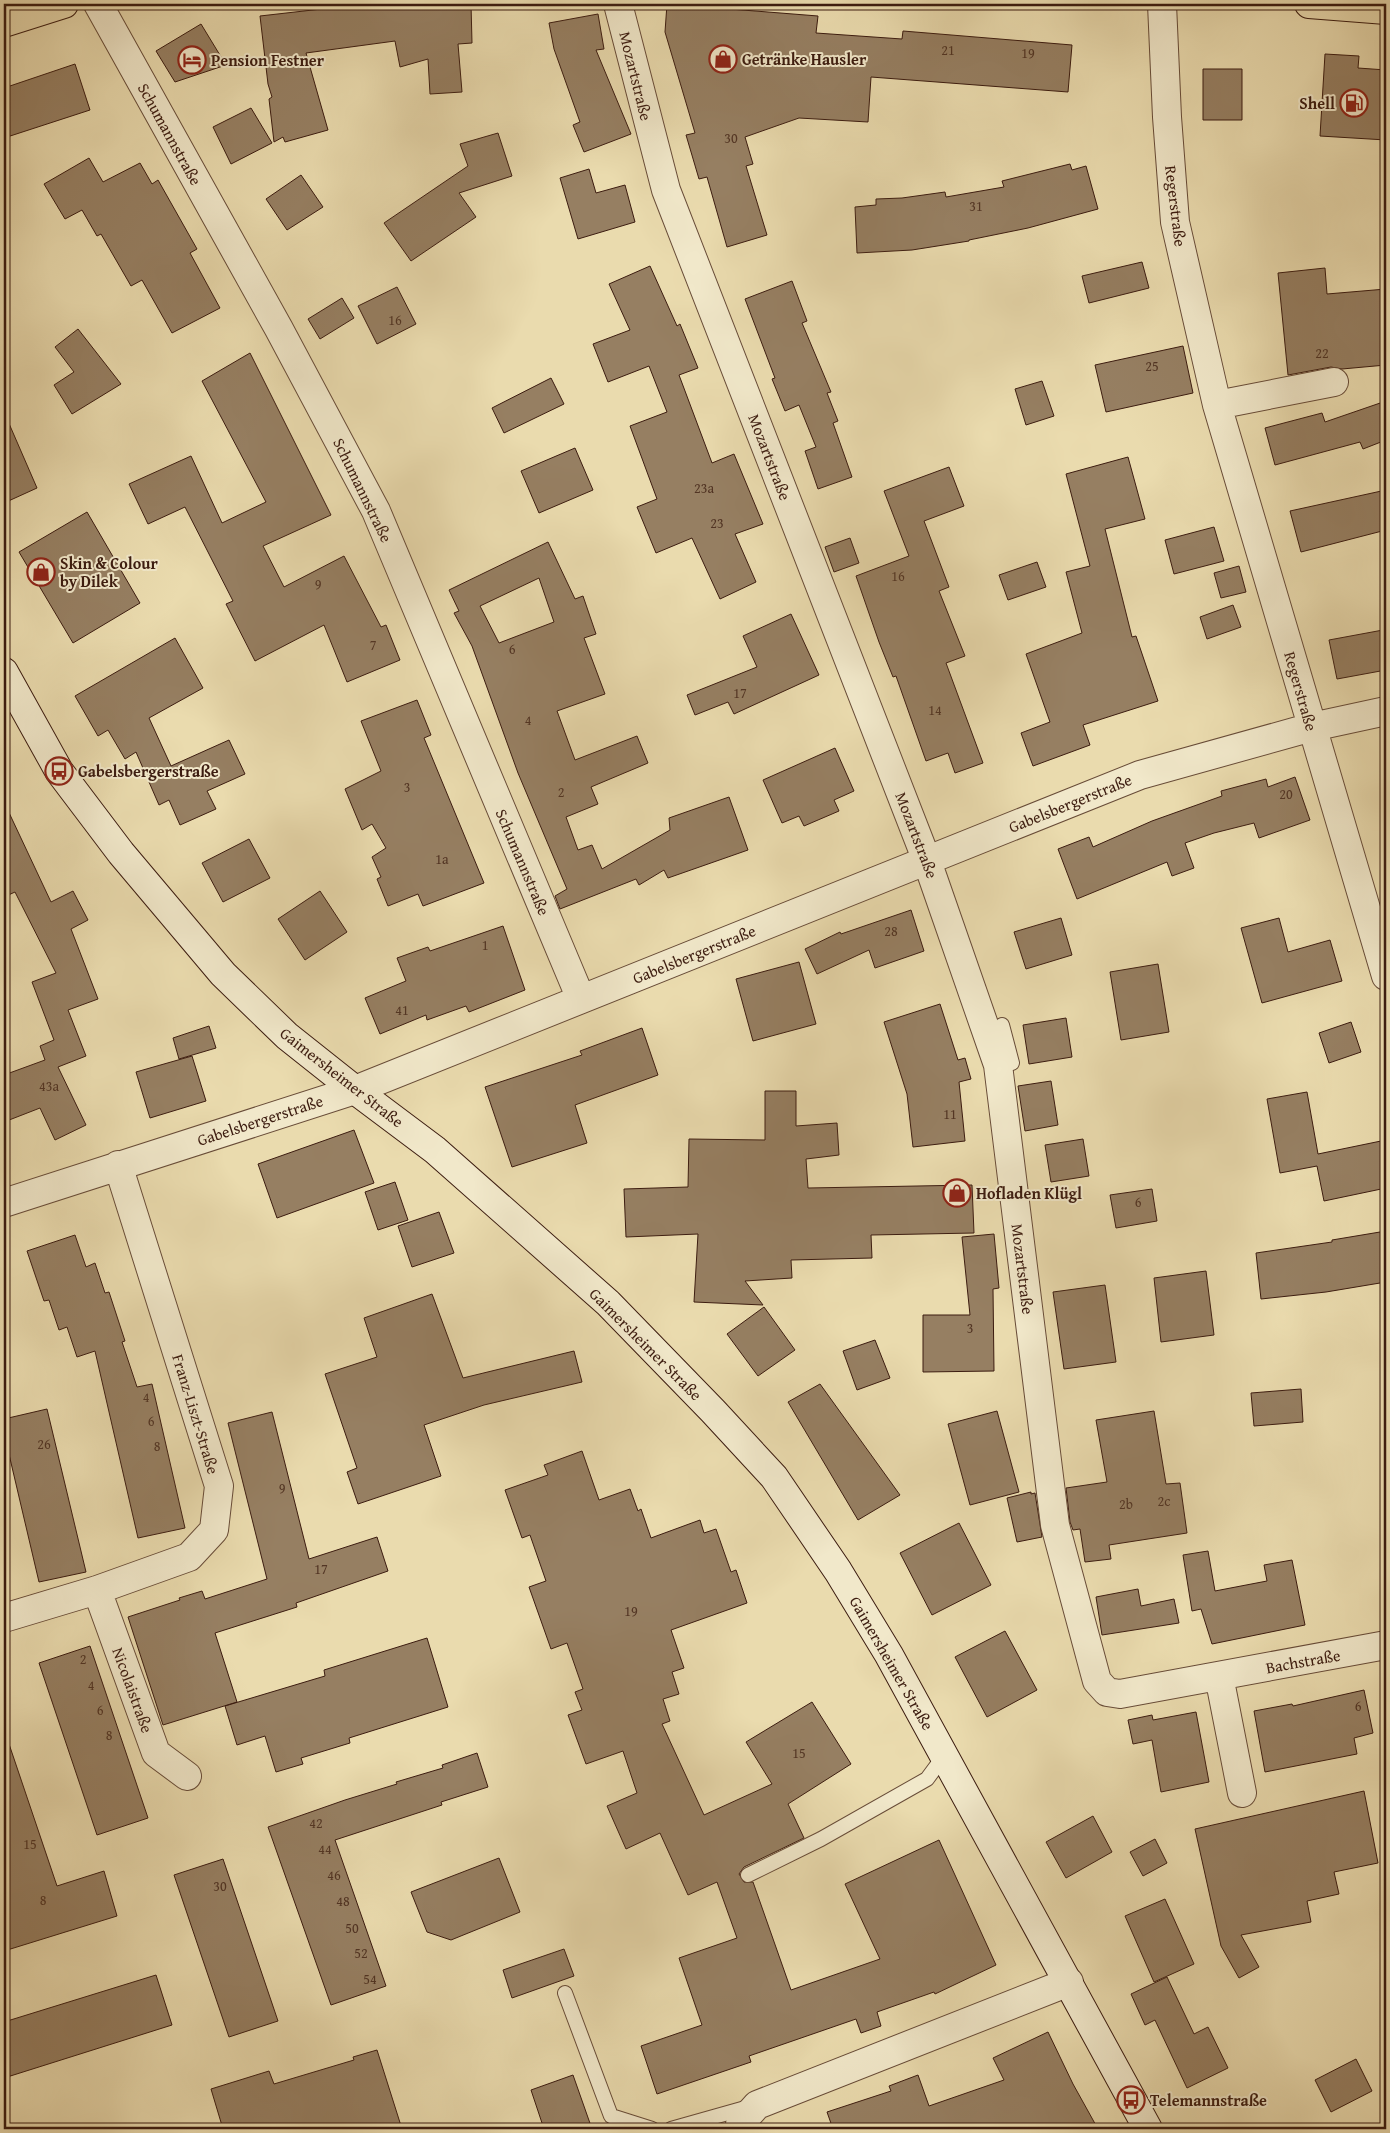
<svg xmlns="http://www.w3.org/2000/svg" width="1390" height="2133" viewBox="0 0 1390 2133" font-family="'Gentium Book Plus',serif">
<rect width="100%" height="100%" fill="#eadbae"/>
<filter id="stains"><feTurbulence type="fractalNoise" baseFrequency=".004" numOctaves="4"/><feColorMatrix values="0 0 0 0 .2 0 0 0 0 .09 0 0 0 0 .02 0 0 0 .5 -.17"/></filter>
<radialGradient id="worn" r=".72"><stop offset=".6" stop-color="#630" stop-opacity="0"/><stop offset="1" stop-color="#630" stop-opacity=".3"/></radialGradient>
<path fill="#967f62" stroke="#3c1c10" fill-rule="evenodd" d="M338 4H471L472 43 458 44 462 92 430 94 428 59 400 67 395 41 306 53 328 130 285 142 283 137 274 142 269 99 272 97 268 84 260 16 339 7Z
M667 4 818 16 816 33 902 39 903 31 1072 45 1068 92 871 77 868 122 799 118 745 137 753 164 746 166 767 235 727 247 707 177 699 179 686 135 695 133 665 32Z
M598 14 604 49 596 50 631 134 584 152 573 125 580 122 554 49 549 23Z
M201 24 226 65 175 82 156 51Z
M1325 54 1359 56 1358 68 1386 70V140L1320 136Z
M75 64 90 110 4 138V88Z
M1203 69H1242V120H1203Z
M251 108 272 143 231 164 213 127Z
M498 133 512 176 459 193 476 217 411 261 384 223 468 166 460 144Z
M89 158 103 182 140 163 152 184 158 180 197 249 190 253 220 308 172 333 142 280 131 286 101 234 97 236 82 210 65 219 44 184Z
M1070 164 1072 170 1086 166 1098 209 1028 228 969 240V241L912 250 857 253 855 207 876 205V199L902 198 945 192 946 197 1004 187 1002 181Z
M589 169 596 193 625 185 635 222 578 239 560 178Z
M301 175 323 207 287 230 266 199Z
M1142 262 1149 288 1089 303 1082 276Z
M650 266 677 326 680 324 698 368 679 375 712 463 734 454 763 524 735 534 756 582 720 599 692 538 656 553 637 507 657 499 630 426 667 412 649 366 608 382 593 344 630 330 609 284Z
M1325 268 1327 294 1386 289V365L1342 369 1331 367 1288 375 1278 273Z
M792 281 807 321 802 323 831 392 827 393 838 421 833 423 852 477 818 489 805 451 816 447 799 405 785 411 772 379 775 378 745 299Z
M397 287 416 324 377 344 358 306Z
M342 298 354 318 320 339 308 319Z
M78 329 121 384 72 414 54 385 74 372 55 347Z
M1183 346 1193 393 1106 412 1095 365Z
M250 353 331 515 263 546 284 587 344 556 381 627 386 625 400 660 347 682 324 625 255 661 226 604 233 601 185 507 148 524 129 484 191 456 222 523 266 502 202 381Z
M551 378 564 404 504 433 492 408Z
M1042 381 1054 416 1026 425 1015 389Z
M1386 401V440L1363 449 1360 442 1275 465 1265 428 1322 413 1325 422Z
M4 412 37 488 4 503Z
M575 448 593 490 539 513 521 471Z
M1128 457 1145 519 1105 529 1132 637 1136 636 1158 701 1083 725 1090 745 1033 766 1021 733 1050 722 1026 654 1082 633 1066 572 1090 566 1066 474Z
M949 467 964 506 924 521 949 587 939 591 965 656 946 663 983 763 955 773 948 753 926 761 896 676 893 677 879 642 856 576 909 556 884 491Z
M1386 490V530L1301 552 1290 511Z
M87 512 140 603 73 643 19 552Z
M1214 527 1224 561 1174 574 1165 540Z
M850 538 859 563 834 572 825 547Z
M548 542 575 599 583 596 596 634 584 638 605 694 557 711 575 760 637 736 648 763 591 787 598 804 566 817 578 850 592 845 602 869 670 830 669 818 729 797 748 850 668 878 664 870 639 885 636 879 560 909 555 896 567 889 518 773 472 646 454 613 459 611 449 590ZM539 578 554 622 499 643 480 606Z
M1037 562 1046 587 1008 600 999 575Z
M1239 566 1246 592 1221 598 1214 573Z
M1233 605 1241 627 1207 639 1200 617Z
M791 614 819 675 734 714 728 702 695 715 687 695 757 667 743 636Z
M1383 630 1386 644V670L1337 679 1329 640Z
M175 638 203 688 149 718 171 766 229 740 245 774 207 791 216 809 180 825 169 800 159 805 136 752 125 759 108 730 98 736 75 696Z
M417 700 431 735 424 738 484 883 423 906 418 894 388 906 377 879 381 877 372 857 386 848 372 824 362 830 345 789 381 771 361 721Z
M835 748 854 791 834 800 839 811 804 826 799 816 782 823 763 780Z
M1295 777 1310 820 1259 838 1254 823 1214 833 1185 843 1194 868 1172 876 1167 862 1077 899 1058 849 1089 837 1093 847 1152 821 1222 796 1221 791 1266 779 1268 787Z
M4 802 51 902 73 891 88 920 71 929 98 999 68 1010 86 1056 58 1067 86 1125 55 1140 40 1108 4 1122V1075L45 1060 40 1046 54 1040 32 982 56 973 15 892 4 897Z
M249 839 270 878 223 902 202 863Z
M320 891 347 932 305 960 278 919Z
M911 910 924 951 875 968 869 950 817 974 805 949 840 932 841 934Z
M1061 918 1072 955 1026 969 1014 932Z
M1279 918 1288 952 1330 940 1342 981 1262 1003 1241 928Z
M503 926 525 990 469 1012 466 1006 427 1020 426 1015 380 1034 365 998 406 981 397 958 428 947 430 951Z
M799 962 816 1024 753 1041 736 979Z
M1158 964 1169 1032 1121 1040 1110 972Z
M940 1004 958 1060 965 1058 971 1079 959 1082 965 1141 913 1147 907 1094 884 1022Z
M1066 1018 1072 1057 1029 1064 1023 1025Z
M1351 1022 1361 1052 1329 1063 1319 1033Z
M209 1026 216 1048 179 1059 173 1038Z
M642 1028 658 1075 575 1105 587 1143 512 1167 485 1087 582 1055 580 1051Z
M192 1056 206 1101 150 1118 136 1072Z
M1051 1081 1058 1125 1025 1131 1018 1086Z
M765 1091H796V1126L837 1123 839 1155 806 1159 808 1188 972 1185 974 1233 871 1235 872 1258 791 1260 792 1278 745 1281 763 1305 694 1302 698 1234 626 1237 624 1189 688 1187 689 1139 765 1140Z
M1307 1092 1318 1154 1381 1141 1386 1165V1188L1324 1201 1317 1166 1280 1173 1267 1099Z
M354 1130 374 1183 277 1218 258 1164Z
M1083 1139 1089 1176 1051 1182 1045 1145Z
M395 1182 408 1220 378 1230 365 1192Z
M1152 1189 1157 1221 1116 1228 1110 1195Z
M439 1212 454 1253 412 1267 398 1226Z
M1386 1231V1282L1326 1292 1261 1299 1256 1253 1332 1242V1240Z
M994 1234 999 1288 993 1289 994 1371 923 1372V1315H970L962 1237Z
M75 1235 86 1267 95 1263 105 1293 109 1292 125 1341 122 1342 137 1387 152 1384 185 1528 138 1538 95 1351 77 1357 67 1327 59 1330 49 1300 44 1301 27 1251Z
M1206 1271 1214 1335 1161 1342 1154 1278Z
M1105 1285 1116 1362 1064 1369 1053 1292Z
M432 1294 463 1378 574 1351 582 1382 484 1405 424 1425 441 1476 358 1504 347 1472 357 1468 325 1374 377 1357 364 1318Z
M764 1307 795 1350 758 1376 727 1334Z
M875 1340 890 1378 857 1390 843 1351Z
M820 1384 900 1495 858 1520 788 1402Z
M1301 1389 1303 1422 1254 1426 1251 1393Z
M47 1409 86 1572 39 1582 4 1433V1419Z
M997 1411 1019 1492 970 1505 948 1424Z
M1154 1411 1166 1484 1180 1483 1187 1533 1109 1545 1111 1559 1085 1562 1080 1529 1073 1530 1070 1522 1066 1488 1107 1482 1096 1420Z
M272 1412 309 1559 377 1537 388 1571 296 1603 297 1607 215 1633 237 1702 163 1725 128 1617 180 1600 179 1598 202 1591 205 1599 267 1579 228 1423Z
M582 1451 599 1500 630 1489 638 1511 641 1509 651 1538 700 1520 704 1533 716 1529 731 1572 736 1570 747 1603 671 1630 684 1668 672 1672 679 1694 663 1699 670 1721 662 1724 704 1815 772 1784 746 1742 812 1702 851 1764 788 1804 804 1838 744 1867 739 1874 744 1882H753L791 1990 880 1959 845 1884 939 1840 996 1965 935 1994 934 1992 877 2012 881 2026 861 2033 856 2019 749 2056 751 2062 657 2094 641 2046 702 2025 679 1958 737 1938 717 1882 688 1895 660 1833 626 1849 607 1806 637 1793 623 1751 586 1764 568 1715 582 1710 575 1692 583 1689 567 1643 551 1649 529 1587 546 1581 530 1535 522 1538 505 1490 548 1475 544 1465Z
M1031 1492V1494L1035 1493 1042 1537 1017 1542 1007 1498Z
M959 1523 991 1585 932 1615 900 1553Z
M1208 1551 1215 1591 1267 1581 1264 1565 1292 1560 1305 1625 1212 1644 1201 1609 1192 1611 1183 1555Z
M1138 1589 1141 1606 1174 1599 1179 1623 1102 1635 1096 1597Z
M1005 1631 1037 1690 987 1717 955 1657Z
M427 1638 448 1707 349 1738 350 1743 301 1758 303 1764 276 1772 265 1736 237 1745 225 1706 325 1676 324 1670Z
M90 1646 148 1818 97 1835 39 1663Z
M1364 1690 1373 1733 1354 1738 1357 1754 1265 1772 1254 1711 1292 1704 1293 1706Z
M1196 1712 1209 1782 1161 1792 1152 1740 1133 1744 1128 1720 1152 1715 1153 1720Z
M8 1741 57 1886 104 1871 117 1916 4 1951V1742Z
M477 1753 488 1787 441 1802 442 1805 335 1840 386 1986 331 2005 268 1827 345 1800 397 1784 396 1782 443 1768 442 1765Z
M1364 1791 1378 1863 1334 1872 1339 1894 1307 1901 1311 1922 1241 1935 1259 1967 1239 1978 1221 1946 1195 1829Z
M1093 1816 1112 1852 1066 1878 1046 1842Z
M1155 1839 1167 1863 1143 1876 1130 1852Z
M499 1858 520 1912 451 1940 427 1932 411 1892Z
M223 1859 278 2021 229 2037 174 1875Z
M1165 1899 1194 1964 1154 1982 1125 1916Z
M564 1949 574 1976 512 1998 503 1970Z
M156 1975 172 2025 4 2078V2022Z
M1167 1977 1194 2034 1208 2027 1228 2068 1187 2088 1155 2020 1145 2025 1131 1994Z
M1048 2032 1073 2084 1098 2129H833L827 2112 891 2091 889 2086 918 2075 929 2106 1004 2080 993 2058Z
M377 2050 402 2129H223L211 2089 269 2071 274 2084 354 2060 353 2057Z
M1356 2059 1372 2091 1331 2112 1315 2080Z
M573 2075 592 2129H544L531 2090Z"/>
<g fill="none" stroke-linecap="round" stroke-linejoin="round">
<g stroke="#684c38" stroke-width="16">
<path id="lane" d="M998 1065 1012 1063 1002 1025
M748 1875 821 1839 927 1779 944 1756
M565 1993 611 2116 652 2129
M671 2129 749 2107"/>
</g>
<g stroke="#684c38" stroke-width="30">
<path id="street" d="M98 4 279 329 376 511 581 999
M618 4 666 190 927 861 998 1065 1055 1525 1097 1681 1107 1692 1120 1694 1386 1645
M1162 4 1167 117 1175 222 1217 405 1386 976
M1217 405 1334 382
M4 1203 355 1090 1140 775 1312 727 1386 711
M97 1590 156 1753 187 1776
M4 1618 97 1590 189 1557 214 1530 219 1486 118 1165
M1219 1676 1242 1793
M740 2129V2124L757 2105 1069 1982"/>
</g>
<g stroke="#3c1c10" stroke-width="30">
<path id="secondary" d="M4 672 59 771 121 853 223 974 287 1036 355 1090 435 1150 608 1303 713 1411 774 1477 838 1571 889 1655 1148 2129"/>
</g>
<g stroke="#3c1c10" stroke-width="30">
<path id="primary" d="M1309 4 1386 10
M4 23 64 4"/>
</g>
<use href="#lane" stroke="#f1e8ca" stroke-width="14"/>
<use href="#street" stroke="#f1e8ca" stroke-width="28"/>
<use href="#secondary" stroke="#f1e8ca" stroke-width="28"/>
<use href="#primary" stroke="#eadbae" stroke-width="28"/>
</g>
<defs>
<g id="shop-ring" transform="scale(1.4375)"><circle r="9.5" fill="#f1e8ca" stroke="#8f2418" stroke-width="1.5"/><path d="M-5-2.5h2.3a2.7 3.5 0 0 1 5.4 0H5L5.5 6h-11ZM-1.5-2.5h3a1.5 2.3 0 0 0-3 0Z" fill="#8f2418"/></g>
<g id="hotel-ring" transform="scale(1.4375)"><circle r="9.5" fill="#f1e8ca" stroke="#8f2418" stroke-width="1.5"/><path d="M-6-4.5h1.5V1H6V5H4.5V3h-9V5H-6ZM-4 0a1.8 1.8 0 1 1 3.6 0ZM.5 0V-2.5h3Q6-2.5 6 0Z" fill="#8f2418"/></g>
<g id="fuel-ring" transform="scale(1.4375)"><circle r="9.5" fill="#f1e8ca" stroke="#8f2418" stroke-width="1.5"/><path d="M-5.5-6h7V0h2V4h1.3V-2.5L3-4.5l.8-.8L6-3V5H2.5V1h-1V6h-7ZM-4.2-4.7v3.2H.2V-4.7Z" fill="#8f2418"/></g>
<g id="bus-ring" transform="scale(1.4375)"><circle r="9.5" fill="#f1e8ca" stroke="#8f2418" stroke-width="1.5"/><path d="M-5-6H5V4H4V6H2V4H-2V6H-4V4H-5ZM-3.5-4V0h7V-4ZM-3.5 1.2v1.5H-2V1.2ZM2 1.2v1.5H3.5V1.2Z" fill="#8f2418"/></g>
</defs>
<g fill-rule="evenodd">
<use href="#shop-ring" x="723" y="59"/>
<use href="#hotel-ring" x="192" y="60"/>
<use href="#fuel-ring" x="1354" y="103"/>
<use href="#shop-ring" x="41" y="572"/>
<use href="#bus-ring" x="59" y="771"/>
<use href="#shop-ring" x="957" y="1193"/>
<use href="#bus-ring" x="1131" y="2100"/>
</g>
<g text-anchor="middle" stroke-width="4" stroke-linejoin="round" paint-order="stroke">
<g font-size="14" fill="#523524">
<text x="948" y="55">21</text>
<text x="1028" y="58">19</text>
<text x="731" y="143">30</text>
<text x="976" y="211">31</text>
<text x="395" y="325">16</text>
<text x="1322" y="358">22</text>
<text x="1152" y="371">25</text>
<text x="704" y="493">23a</text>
<text x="717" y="528">23</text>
<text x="898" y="581">16</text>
<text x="318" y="589">9</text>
<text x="373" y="650">7</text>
<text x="512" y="654">6</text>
<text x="740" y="698">17</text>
<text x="935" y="715">14</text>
<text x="528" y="725">4</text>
<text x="407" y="792">3</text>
<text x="561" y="797">2</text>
<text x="1286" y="799">20</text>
<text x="442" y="864">1a</text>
<text x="891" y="936">28</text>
<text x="485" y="950">1</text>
<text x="402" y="1015">41</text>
<text x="49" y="1091">43a</text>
<text x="950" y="1119">11</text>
<text x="1138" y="1207">6</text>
<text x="970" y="1333">3</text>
<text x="146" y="1402">4</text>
<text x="151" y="1426">6</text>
<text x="44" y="1449">26</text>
<text x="157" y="1451">8</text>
<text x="282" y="1493">9</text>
<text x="1164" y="1506">2c</text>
<text x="1126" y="1509">2b</text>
<text x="321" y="1574">17</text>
<text x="631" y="1616">19</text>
<text x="83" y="1664">2</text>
<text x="91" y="1690">4</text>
<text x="1358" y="1711">6</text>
<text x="100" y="1715">6</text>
<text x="109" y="1740">8</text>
<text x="799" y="1758">15</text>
<text x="316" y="1828">42</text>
<text x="30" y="1849">15</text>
<text x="325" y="1854">44</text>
<text x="334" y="1880">46</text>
<text x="220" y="1891">30</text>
<text x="43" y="1905">8</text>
<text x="343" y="1906">48</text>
<text x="352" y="1933">50</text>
<text x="361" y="1958">52</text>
<text x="370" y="1984">54</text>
</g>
<g font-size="16" font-weight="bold" fill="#3c1c10" stroke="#f1e8ca" text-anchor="start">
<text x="742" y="65">Getränke Hausler</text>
<text x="211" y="66">Pension Festner</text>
<text x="1335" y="109" text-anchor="end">Shell</text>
<text x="60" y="569">Skin &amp; Colour<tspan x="60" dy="18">by Dilek</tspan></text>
<text x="78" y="777">Gabelsbergerstraße</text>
<text x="976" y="1199">Hofladen Klügl</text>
<text x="1150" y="2106">Telemannstraße</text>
</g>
<g font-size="16" fill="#3c1c10" stroke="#f1e8ca">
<text transform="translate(636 76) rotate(76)" y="6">Mozartstraße</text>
<text transform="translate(170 134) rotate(61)" y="6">Schumannstraße</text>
<text transform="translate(1176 206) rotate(83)" y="6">Regerstraße</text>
<text transform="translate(770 457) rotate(69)" y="6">Mozartstraße</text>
<text transform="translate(363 490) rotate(64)" y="6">Schumannstraße</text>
<text transform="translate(1301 691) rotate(74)" y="6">Regerstraße</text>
<text transform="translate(1070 803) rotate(-22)" y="6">Gabelsbergerstraße</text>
<text transform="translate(917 835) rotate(69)" y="6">Mozartstraße</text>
<text transform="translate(523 862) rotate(67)" y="6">Schumannstraße</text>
<text transform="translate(694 954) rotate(-22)" y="6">Gabelsbergerstraße</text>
<text transform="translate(342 1077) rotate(38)" y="6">Gaimersheimer Straße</text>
<text transform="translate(260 1120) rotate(-18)" y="6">Gabelsbergerstraße</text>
<text transform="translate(1023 1269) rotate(83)" y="6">Mozartstraße</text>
<text transform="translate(646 1344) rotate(45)" y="6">Gaimersheimer Straße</text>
<text transform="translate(196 1414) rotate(73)" y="6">Franz-Liszt-Straße</text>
<text transform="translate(1303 1661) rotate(-10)" y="6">Bachstraße</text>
<text transform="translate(892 1663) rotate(60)" y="6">Gaimersheimer Straße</text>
<text transform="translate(133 1690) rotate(70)" y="6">Nicolaistraße</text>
</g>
</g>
<rect width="1390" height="2133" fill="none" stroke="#eadbae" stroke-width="20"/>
<rect x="5" y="5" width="1380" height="2123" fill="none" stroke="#3c1c10" stroke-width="2.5"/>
<rect x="10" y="10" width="1370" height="2113" fill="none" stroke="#3c1c10"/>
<rect width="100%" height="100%" filter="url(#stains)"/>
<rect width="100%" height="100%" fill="url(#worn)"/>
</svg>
